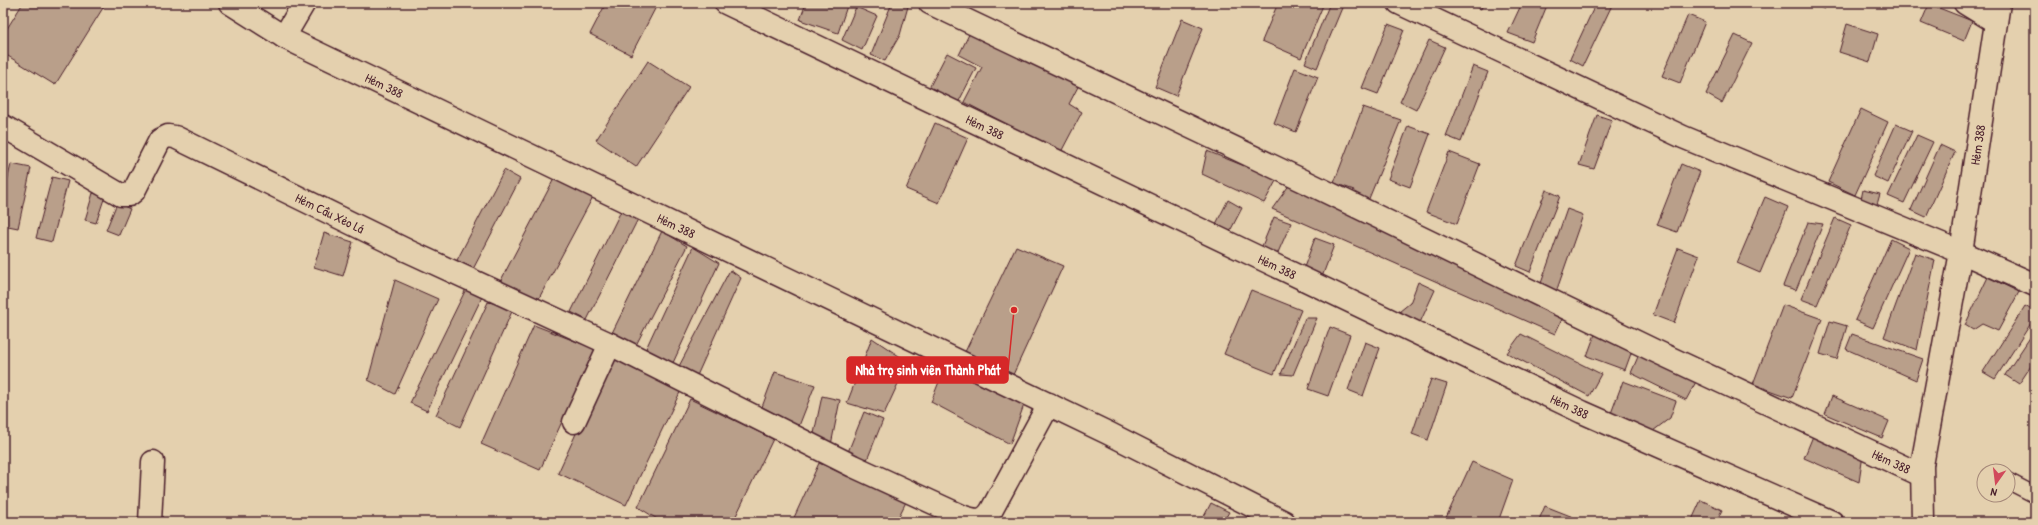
<svg xmlns="http://www.w3.org/2000/svg" width="2038" height="525" viewBox="0 0 2038 525" font-family="'Patrick Hand',sans-serif">
<rect width="100%" height="100%" fill="#e4d0ae"/>
<filter id="ink" filterUnits="userSpaceOnUse"><feTurbulence type="fractalNoise" baseFrequency=".025" numOctaves="2"/><feDisplacementMap in="SourceGraphic" scale="8" xChannelSelector="R" yChannelSelector="G"/><feConvolveMatrix kernelMatrix="1 2 1 2 8 2 1 2 1" color-interpolation-filters="sRGB"/></filter>
<g filter="url(#ink)">
<path fill="#b99f8a" stroke="#4a1f2b" d="M23 3H106L55 85 3 53V35Z
M606 3H658L631 55 590 34Z
M806 3H848L838 33 800 20Z
M892 3H909L900 35 885 61 871 55Z
M952 3H968L965 8Z
M1278 3H1324L1301 58 1262 41Z
M1330 3H1344L1317 68 1305 63Z
M1469 3H1484L1481 9Z
M1522 3H1548L1532 42 1508 33Z
M1596 3H1613L1583 66 1570 59Z
M1811 3H1827L1824 9Z
M1929 4 1972 21 1964 41 1921 23Z
M856 7 877 16 862 50 842 40Z
M1688 15 1705 22 1680 83 1662 76Z
M1182 19 1203 28 1176 96 1155 87Z
M1388 24 1404 30 1378 94 1362 88Z
M1847 24 1878 34 1870 62 1839 52Z
M973 26 1081 81 1069 104 1082 112 1061 152 964 102 982 67 959 55Z
M1735 35 1752 43 1722 103 1706 94Z
M1429 40 1445 47 1416 110 1400 102Z
M947 53 976 68 958 103 929 88Z
M648 61 689 87 636 167 596 140Z
M1473 66 1488 72 1461 142 1446 136Z
M1295 68 1318 77 1296 132 1274 123Z
M1363 107 1401 120 1368 201 1352 194 1354 190 1334 183Z
M1861 109 1888 122 1855 195 1828 182Z
M1597 115 1612 120 1594 169 1579 165Z
M935 123 968 138 939 203 906 189Z
M1896 124 1912 131 1888 183 1873 176Z
M1408 126 1430 134 1410 187 1388 179Z
M1917 135 1933 142 1904 203 1888 196Z
M1940 145 1955 152 1926 217 1911 210Z
M1207 151 1277 179 1264 203 1202 174Z
M1449 152 1480 164 1457 224 1426 212Z
M11 164 31 168 18 228 3 225V200Z
M1681 164 1700 172 1677 232 1657 225Z
M504 170 520 179 471 273 455 264Z
M556 175 595 193 538 300 500 282Z
M52 177 68 181 52 242 36 238Z
M1290 184 1564 315 1555 334 1272 209Z
M1546 190 1560 196 1530 272 1516 266Z
M1863 190 1880 194 1876 208 1860 204Z
M93 193 105 196 96 223 85 220Z
M1765 197 1788 207 1760 273 1737 263Z
M1228 200 1242 208 1228 235 1214 228Z
M117 203 130 209 119 235 106 230Z
M1567 209 1583 215 1555 295 1539 289Z
M621 211 638 219 587 320 571 312Z
M1274 217 1291 223 1276 257 1260 251Z
M1835 218 1851 225 1817 305 1801 299Z
M1808 222 1823 224 1796 290 1783 286Z
M662 231 687 246 635 347 612 333Z
M324 233 353 242 343 276 314 267Z
M1315 238 1334 245 1322 277 1303 270Z
M1891 239 1909 248 1873 328 1855 320Z
M1016 246 1063 266 1012 377 964 354Z
M693 247 719 263 672 365 643 355Z
M1678 248 1699 256 1674 323 1653 315Z
M1915 253 1935 260 1917 350 1884 337Z
M730 270 741 278 695 380 677 370Z
M1988 277 2019 292 1998 331 1982 324 1973 330 1965 325Z
M395 280 438 299 395 394 368 380Z
M1418 282 1435 290 1418 327 1394 316 1410 303Z
M466 289 482 297 427 411 410 403Z
M1251 290 1301 310 1274 374 1224 354Z
M488 302 514 307 460 427 436 415Z
M1783 305 1822 319 1792 398 1753 384Z
M2025 306 2035 312V317L1995 379 1983 372Z
M1305 318H1317L1293 375 1281 374Z
M1830 321 1847 326 1837 359 1820 354Z
M534 325 595 349 540 470 481 444Z
M1330 327 1350 335 1328 396 1308 389Z
M2035 330V360L2019 384 2005 375Z
M1521 334 1601 374 1589 396 1507 353Z
M1595 334 1633 348 1625 370 1587 356Z
M1852 334 1923 359 1916 380 1846 349Z
M872 338 908 362 884 414 847 403Z
M1365 342 1380 348 1363 396 1348 390Z
M1640 352 1697 380 1686 400 1631 373Z
M611 357 683 386 626 505 558 473Z
M946 364 1025 402 1010 444 931 402Z
M775 372 815 385 799 426 762 407Z
M1431 379 1447 384 1428 440 1412 434Z
M1623 381 1676 401 1670 418 1653 431 1610 416Z
M822 396 840 400 831 445 812 443Z
M1832 396 1889 421 1882 438 1825 414Z
M690 399 773 439 733 522H662L638 507Z
M864 412 883 420 867 460 848 452Z
M1813 436 1863 455 1859 482 1804 458Z
M1472 462 1513 480 1498 522H1444Z
M819 463 906 502 896 522H792Z
M1701 500 1722 510 1716 522H1691Z
M1211 503 1229 512 1223 522H1201Z
M1545 506 1573 517 1571 522H1538Z"/>
<g fill="none" stroke-linecap="round" stroke-linejoin="round">
<g stroke="#4a1f2b" stroke-width="18">
<path id="service" d="M2008 481 2035 495"/>
</g>
<g stroke="#4a1f2b" stroke-width="25">
<g id="minor">
<path id="s1" d="M230 3 284 37 1108 433 1284 522"/>
<path id="s2" d="M726 3 1582 412 1832 522"/>
<path id="s3" d="M930 3 1306 182 1653 350 1921 475"/>
<path d="M1399 3 1683 137 1961 252 2035 285"/>
<path d="M1965 3 1996 22"/>
<path d="M284 37 304 3"/>
<path id="s4" d="M3 126 121 195H129L134 191 160 140 168 136 175 137 408 251 610 344 574 422"/>
<path d="M610 344 853 466 964 517C977 521 983 522 991 511L1049 404"/>
<path d="M150 522 153 462"/>
<path id="s5" d="M1923 522 1922 465 1961 252 1999 3"/>
</g>
</g>
<use href="#service" stroke="#e4d0ae" stroke-width="15"/>
<use href="#minor" stroke="#e4d0ae" stroke-width="22"/>
</g>
</g>
<g text-anchor="middle" stroke-width="3.5" stroke-linejoin="round" paint-order="stroke">
<g font-size="13" fill="#4a1f2b" stroke="#e4d0ae">
<text dy="5" stroke="none"><textPath href="#s1" startOffset="175">Hẻm 388</textPath></text>
<text dy="5" stroke="none"><textPath href="#s2" startOffset="287">Hẻm 388</textPath></text>
<text dy="5" stroke="none"><textPath href="#s5" startOffset="382">Hẻm 388</textPath></text>
<text dy="5" stroke="none"><textPath href="#s4" startOffset="397">Hẻm Cầu Xẻo Lá</textPath></text>
<text dy="5" stroke="none"><textPath href="#s1" startOffset="499">Hẻm 388</textPath></text>
<text dy="5" stroke="none"><textPath href="#s2" startOffset="611">Hẻm 388</textPath></text>
<text dy="5" stroke="none"><textPath href="#s2" startOffset="935">Hẻm 388</textPath></text>
<text dy="5" stroke="none"><textPath href="#s3" startOffset="1065">Hẻm 388</textPath></text>
</g>
</g>
<path fill="none" stroke="#d62828" stroke-width="1.5" d="M1014 310L1008 370"/>
<circle fill="#d62828" stroke="#e4d0ae" stroke-width="1.5" cx="1014" cy="310" r="4"/>
<rect fill="#d62828" stroke="#d62828" stroke-width="1.5" x="847" y="357" width="161" height="26" rx="4"/>
<g font-size="14" text-anchor="middle" font-weight="bold" fill="#fff">
<text x="928" y="375">Nhà trọ sinh viên Thành Phát</text>
</g>
<rect width="2038" height="525" fill="none" stroke="#e4d0ae" stroke-width="16"/>
<rect x="8" y="8" width="2022" height="509" fill="none" stroke="#4a1f2b" stroke-width="1.5" filter="url(#ink)"/>
<g transform="translate(1996 483) rotate(194)"><circle r="19" fill="#e4d0ae" stroke="#a6897a"/>
<path d="M0-3L7 15L0 10L-7 15Z" fill="#d1495b"/>
<text y="-6" font-size="11" font-weight="bold" text-anchor="middle" fill="#4a1f2b">N</text>
</g>
</svg>
